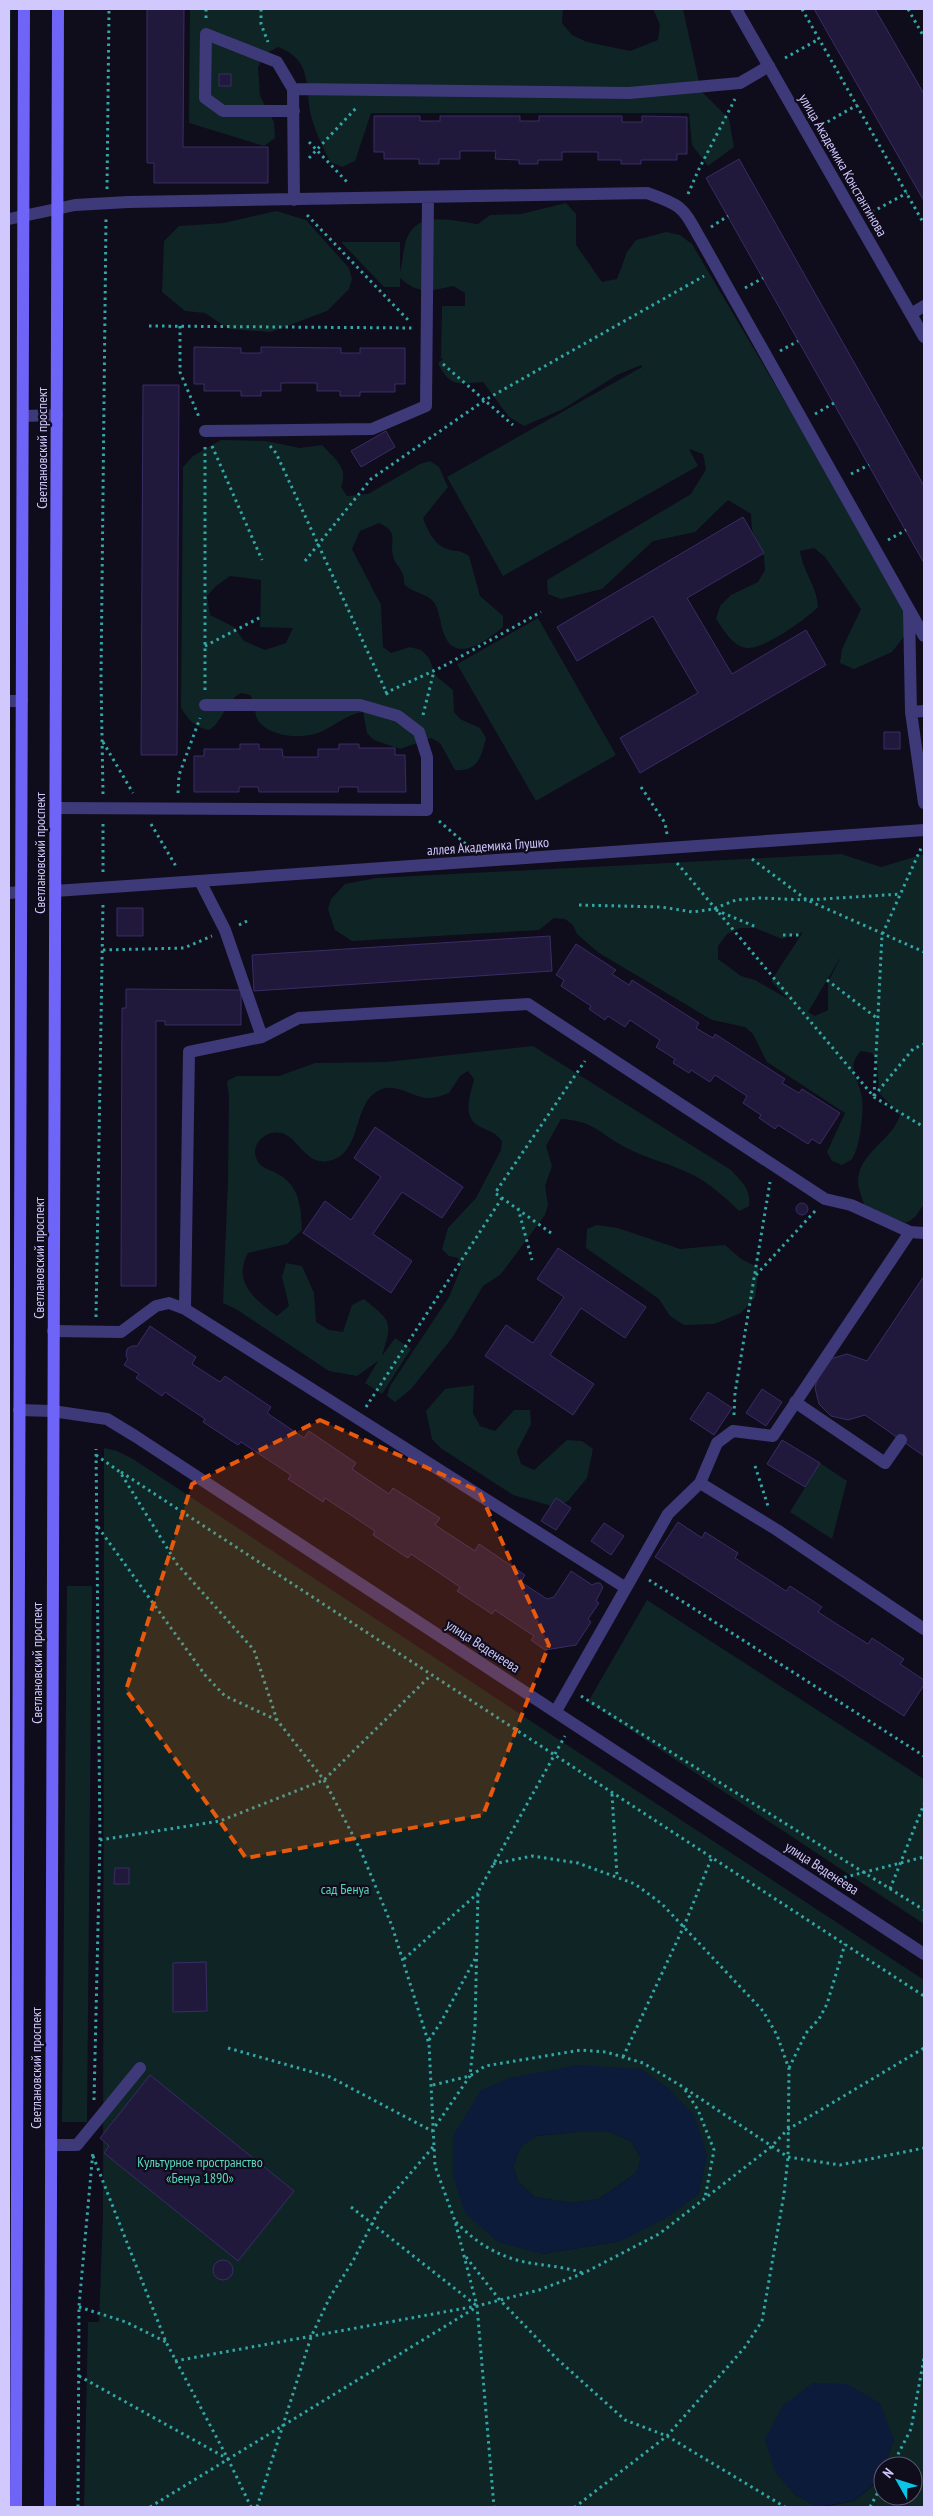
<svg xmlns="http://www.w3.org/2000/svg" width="933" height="2516" viewBox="0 0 933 2516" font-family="'PT Sans Narrow',sans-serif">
<rect width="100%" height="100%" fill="#0f0c1b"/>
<path fill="#0f2425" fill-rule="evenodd" d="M9 9H11L10 179H9Z
M190 9H563L562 23 572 35 587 42 630 51 658 40 660 25 653 9H683L701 91 729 119 734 147 708 166 692 145 689 113H371L355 161 342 167 330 162C324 149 317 136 313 122 303 92 316 61 278 47L265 54 258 67 260 96 274 122 275 138 264 146 189 123Z
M566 203 576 214V245L602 282 617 279 627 252 636 240 666 232 680 235 692 244 902 600 909 630 892 652 854 669 840 663 842 649 861 609 825 557 814 548 800 551C803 572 817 586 818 607 808 618 763 650 747 648 732 646 724 630 716 619L720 606 731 595 758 582 765 570 764 556 752 530 751 514 728 500 695 532 653 541 602 589 561 599 548 594 547 580 691 494 706 469 703 454 689 449 698 466 503 576 447 477 642 367 649 378 641 365 617 375 563 409 524 426 509 417 483 382C459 384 450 388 438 363L443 359 441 358 442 306H465V293L453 286C430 291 419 295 400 278V287H384L341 242H400V272C403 261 403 244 409 234 422 210 457 222 478 224L490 215 521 214Z
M276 211 306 220 349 268 352 279 349 289 327 311 271 332 229 329 205 313 185 311 162 292 164 241 179 226 224 223Z
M221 440 266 441 300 448 322 445C335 459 349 468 341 487L347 496 368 494 420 464 430 461 439 467 448 487 423 518C427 529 434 545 447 549 456 552 459 549 469 556L480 596 503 616V627C488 640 455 665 444 634 440 625 440 612 435 604 429 593 413 594 404 584 405 568 396 568 393 556 389 539 400 533 379 523L360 531 352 549 381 605 383 647 391 653 410 647 421 650 429 658 436 676 453 690 454 712 460 719 480 728 486 738C481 757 478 772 455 770L440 743 431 738 400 749 374 740 367 733 363 712C346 714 334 727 318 733 301 739 273 737 260 723 253 716 257 705 250 695L241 693C225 701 224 721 209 730 194 727 189 720 181 708L183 467 193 456ZM230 576 261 580 260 627 293 628 286 643 265 650 244 641 234 627 210 615 207 596 216 586Z
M538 618 616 755 536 801 457 664Z
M841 854 881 867 924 854V1204L915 1217 906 1223 865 1208C863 1200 858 1189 858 1181 859 1152 893 1140 900 1115L879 1093 877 1062 872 1053 861 1051C845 1068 859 1078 862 1098 864 1111 860 1148 852 1159 850 1161 845 1163 842 1165L832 1161 827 1152 845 1113 767 1062 753 1034 745 1027 712 1020 599 953 577 934 573 925 565 919 554 918 539 930 352 941 335 930 328 909 331 899 345 884 376 878ZM740 928H755L782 939 803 932 771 981 788 999 755 980 741 976 718 959V946L727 934ZM842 955 828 982V1010L815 1016 808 1012Z
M533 1046 731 1170C742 1182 751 1189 749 1206L739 1211C725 1197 709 1183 691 1174 669 1163 644 1158 623 1146 598 1132 593 1121 561 1119L546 1146 552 1166 545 1186 548 1205 545 1215 501 1274 483 1286 452 1338 411 1389 395 1402 387 1396 390 1386 449 1297 461 1268 458 1258 449 1256 442 1249 448 1228 476 1198 501 1150 502 1141C495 1132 488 1131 479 1126 461 1117 471 1094 474 1079L468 1071 460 1076 449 1093C443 1095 436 1098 430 1098 415 1099 398 1083 382 1089 350 1101 365 1154 328 1161 309 1165 301 1145 288 1136 273 1125 248 1141 257 1160 261 1169 270 1169 278 1174 300 1186 301 1208 302 1230L287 1244 248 1253C232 1282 255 1300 277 1316L289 1306 282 1277 286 1263 302 1266 314 1293 316 1322 329 1330 343 1332 352 1305 364 1299C393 1323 392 1321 382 1356L395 1338 411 1349 382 1394 365 1383 378 1361 357 1376 329 1371 236 1309 223 1303 228 1179 229 1097 227 1081 237 1076H279L315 1063 386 1062Z
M597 1225 618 1228 680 1249 725 1245 741 1259 759 1268 755 1298 741 1313 714 1324 684 1325 670 1316 659 1299 586 1248 587 1229Z
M474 1385 473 1413 480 1426 495 1431 514 1410H530L531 1424 517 1451 521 1464 534 1470 567 1440 582 1441 593 1449 587 1478 568 1501 555 1507 513 1495 442 1449 432 1439 426 1411 445 1389Z
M104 1448 117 1451 133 1459 924 1980V2507H822L854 2501 881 2479 883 2472V2496H913V2466H885L894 2439 794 2494 818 2507H84L88 2322H99L103 2216ZM481 2091 707 2155 621 2241 542 2254Z
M820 1463 847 1481 832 1539 790 1512Z
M67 1586H92L87 2122H62Z
M647 1600 924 1779V1924L588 1702Z
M577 2132H610L631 2141 641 2158 636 2173 599 2199 572 2203 535 2197 518 2182 513 2166 521 2146 536 2136Z"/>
<path fill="#0c1b3a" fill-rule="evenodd" d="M577 2065 641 2069 669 2089 694 2115 707 2155 699 2194 666 2218 621 2241 542 2254 498 2242 465 2213 453 2175V2136L481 2090 510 2078ZM577 2132H610L631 2141 641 2158 636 2173 599 2199 572 2203 535 2197 518 2182 513 2166 521 2146 536 2136Z
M813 2383 847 2384 880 2403 894 2439 885 2466H883L881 2478 854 2501 818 2507 794 2494 775 2472 765 2440 782 2406Z"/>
<path fill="#21193b" stroke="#3a2c66" d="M147 9H184L183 147H268V183H154V163H147Z
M814 9H875L924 94V201Z
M219 74H231V86H219Z
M374 116H420V121H440V116H520V121H539V116H622V122H642V116L687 117V154H677V160H641V164H621V160H598V152H562V160H538V164H519V160L495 159 496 151H460V159H439V164H419V159H384V152H374Z
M739 159 924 486V563L706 178Z
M194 347 241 348V353H261V347L341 348V353H360V348H405V384H395V392H360V396H340V391H317V383H281V391H261V396H241V391H204V384H194Z
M143 385H179L177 755H141Z
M386 431 395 447 361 467 351 451Z
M743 517 764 553 687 598 732 674 806 630 826 665 640 773 620 738 698 693 653 616 577 661 557 627Z
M884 732H900V749H884Z
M240 744H259V749H282L283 757H318V749H339V744H359V748H395V755H405L406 792H358V787H339L338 792H259L258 787H239V792H194V756H204V749H240Z
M117 908H143V936H117Z
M550 936 552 971 254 991 252 955Z
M576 944 616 970 612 974 629 985 632 980 699 1023 696 1028 713 1038 715 1034 785 1079 782 1083 799 1093 802 1089 840 1113 820 1144 812 1139 808 1144 778 1125 775 1129 759 1118 761 1115 743 1103 747 1096 715 1075 710 1082 691 1070 689 1073 673 1063 675 1059 656 1047 660 1040 630 1020 625 1027 608 1016 605 1020 589 1009 591 1006 561 986 564 980 556 975Z
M126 989 241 990V1025H165V1021H156V1286H121L122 1008H126Z
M375 1127 463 1187 442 1218 402 1192 373 1234 412 1261 391 1293 303 1233 325 1201 351 1220 381 1177 354 1158Z
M796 1209a6 6 0 1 1 12 0a6 6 0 1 1-12 0Z
M558 1248 646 1307 625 1338 581 1308 550 1355 594 1384 573 1415 485 1356 506 1325 533 1343 564 1297 537 1279Z
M924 1276V1456L865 1415 848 1420 831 1416 819 1404 815 1388 819 1371 830 1359 847 1354 867 1361Z
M150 1326 196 1357 192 1364 220 1382 225 1376 271 1407 267 1413 304 1438 309 1431 356 1463 352 1469 389 1494 393 1488 440 1518 435 1525 475 1551 479 1544 525 1575 521 1582 547 1599 554 1597 571 1571 592 1585 596 1583H600L603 1587 596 1601 599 1603 588 1619 591 1622 576 1645 545 1650 531 1640 534 1636 495 1610 492 1614 457 1591 460 1587 411 1554 408 1558 373 1535 375 1531 325 1498 323 1502 288 1479 291 1475 241 1442 238 1445 203 1422 205 1419 165 1392 162 1396 136 1378 139 1374 124 1365 128 1359 126 1356 127 1349 132 1346H137Z
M762 1389 782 1402 766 1426 746 1413Z
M708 1392 732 1408 714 1435 690 1419Z
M782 1440 820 1463 805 1487 767 1464Z
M556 1498 571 1508 556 1530 541 1521Z
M678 1522 702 1538 705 1532 738 1553 735 1558 786 1591 790 1586 822 1607 818 1612 868 1644 872 1638 904 1659 900 1664 924 1680V1685L904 1716 655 1557Z
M604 1523 624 1536 611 1555 591 1541Z
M115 1868H129V1884H114Z
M206 1962 207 2011 173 2012V1963Z
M150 2075 294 2191 238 2261 104 2153 109 2146 100 2138Z
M213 2270a10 10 0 1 1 20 0a10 10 0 1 1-20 0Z"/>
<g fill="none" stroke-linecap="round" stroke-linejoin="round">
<path stroke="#32a7a6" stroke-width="3" stroke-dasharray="2.5 4" stroke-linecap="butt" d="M261 9V24L268 42
M802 9 924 224
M908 9 924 37
M206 18V9
M785 58 819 39
M822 125 857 105
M309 142 348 183
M309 158 358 106
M107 189 109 9
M688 194 698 171 735 99
M872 212 907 193
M307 215 410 322
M711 227 728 216
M745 288 763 278
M149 326 413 328
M180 326V372L199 417
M780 351 798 341
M443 364 513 425
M815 414 834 403
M212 446 262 560
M270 446 276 453 389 698
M851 474 869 465
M888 540 906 530
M305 561 371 479 485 400 704 276
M205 646 261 617
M205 690V447
M385 693 442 667 541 612
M423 715 434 671
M103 742 133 793
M641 787 665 823 667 834
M178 793 179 775 200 718
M103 794 101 678 106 218
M439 821 468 846
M151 824 177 868
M752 859 807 900 924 952
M677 863 874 1097 924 1127
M103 872V823
M579 905 661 907 693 912 713 909 736 900 760 898 807 900 901 894
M716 910 756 927
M239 925 249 920
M783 935H802
M103 950 184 948 212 936
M827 980 878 1019
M874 1096 882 935 922 846
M874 1096 913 1049 924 1044
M518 1208 532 1260
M551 1233 495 1193 585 1061
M756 1275 816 1210
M96 1317 103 903
M366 1407 502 1198
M734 1415 735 1393 770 1182
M96 1455 120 1472 177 1564 254 1650 277 1720 324 1780 360 1849 392 1926 429 2044 435 2166 455 2221 477 2306 494 2507
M755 1466 768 1506
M121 1472 924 1996
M98 1527 205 1675 225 1696 277 1720
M649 1580 924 1756
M581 1696 924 1910
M612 1794 617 1876
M100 1840 220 1821 324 1780 431 1675
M493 1864 532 1856 578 1863 635 1884 662 1904 763 2011 777 2035 789 2069 788 2157 784 2194 762 2321 745 2347 667 2436 575 2507
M838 1879 924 1857
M890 1889 924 1804
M404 1959 478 1893
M429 2040 441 2022 475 1959
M228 2048 330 2077 432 2131 470 2076 475 2027 478 1892 565 1736
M623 2057 684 1926 712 1857
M789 2068 806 2033 819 2019 827 2004 845 1944
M433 2085 470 2076 485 2066 581 2050 606 2052 643 2063 683 2087 788 2157 840 2165 924 2148
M685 2090 698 2110 714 2150 705 2198
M94 2100 100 1840 96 1449
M93 2156 166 2342 228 2459 251 2507
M351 2207 477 2306
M456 2222C476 2243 500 2258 530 2263 548 2266 566 2267 583 2273
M466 2257 499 2299 556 2358 625 2420 667 2436 785 2507
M79 2307 126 2322 166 2342
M175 2361 477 2306 539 2290 584 2273 659 2234 771 2147 787 2130 924 2048
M79 2376 228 2459
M892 2466 911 2429 924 2358
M78 2507 79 2306 93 2151
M150 2507 475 2308
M257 2507 311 2337 330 2297 353 2261 379 2210 433 2147
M870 2507 883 2483"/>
<path stroke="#3e3978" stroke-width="12" d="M293 89 629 93 740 83 769 66
M294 111H223L205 98 206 34 277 62 293 89 294 200
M9 219 75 205 128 202 647 193C684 206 682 207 701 240L924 636
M911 314 924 306
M23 416 57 415
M205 431 372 429 426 406 428 197
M909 610 911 712
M9 701H22
M924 711 911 712 924 803
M56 808 427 810V757L419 732 398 716 360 705H205
M200 881 225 930 262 1037
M185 1309 189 1052 262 1037 299 1018 528 1004 825 1199 851 1205 910 1232 924 1233
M53 1331 121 1332 156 1306 169 1303 185 1309 626 1588
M795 1402 885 1463 901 1440
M700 1483 717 1443 733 1431 773 1436 910 1232
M556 1711 668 1514 700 1483 777 1530 924 1629
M51 2145H77L140 2068"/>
<path stroke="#3e3978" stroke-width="12" d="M736 9 924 337
M55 891 924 830
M9 893 21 892"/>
<path stroke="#3e3978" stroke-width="12" d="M19 1410 52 1411 107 1419 135 1436 924 1954"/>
<path stroke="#6f64f8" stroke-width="12" d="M16 2507 24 9
M50 2507 58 9"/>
</g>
<path fill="#e8590c" fill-opacity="0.2" stroke="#e8590c" stroke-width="4" stroke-dasharray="10 6" stroke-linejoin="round" d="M320 1420 479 1491 549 1645 483 1815 246 1858 126 1690 192 1484Z"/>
<g text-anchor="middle" stroke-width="4.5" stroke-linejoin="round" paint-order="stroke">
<g font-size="14" fill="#d1c8fd" stroke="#0f0c1b">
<text transform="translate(843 165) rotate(60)" y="5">улица Академика Константинова</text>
<text transform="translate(42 448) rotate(-90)" y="5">Светлановский проспект</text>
<text transform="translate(488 846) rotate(-4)" y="5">аллея Академика Глушко</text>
<text transform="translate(40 853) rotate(-90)" y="5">Светлановский проспект</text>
<text transform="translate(39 1258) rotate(-90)" y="5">Светлановский проспект</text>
<text transform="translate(483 1646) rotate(33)" y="5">улица Веденеева</text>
<text transform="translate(37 1663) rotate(-90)" y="5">Светлановский проспект</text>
<text transform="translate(822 1868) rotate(33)" y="5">улица Веденеева</text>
<text transform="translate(36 2068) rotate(-90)" y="5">Светлановский проспект</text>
</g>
<g font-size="14" fill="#59d8be" stroke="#0f0c1b">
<text x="345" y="1894">сад Бенуа</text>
<text x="200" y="2167">Культурное пространство<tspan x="200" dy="16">«Бенуа 1890»</tspan></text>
</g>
</g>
<rect width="933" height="2516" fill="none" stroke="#d1c8fd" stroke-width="20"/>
<g transform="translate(898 2481) rotate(309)"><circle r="24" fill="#0f0c1b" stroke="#5d5775"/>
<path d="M0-4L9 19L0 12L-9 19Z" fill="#0bc5e6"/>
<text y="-8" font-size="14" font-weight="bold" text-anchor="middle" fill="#d1c8fd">N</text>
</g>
</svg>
